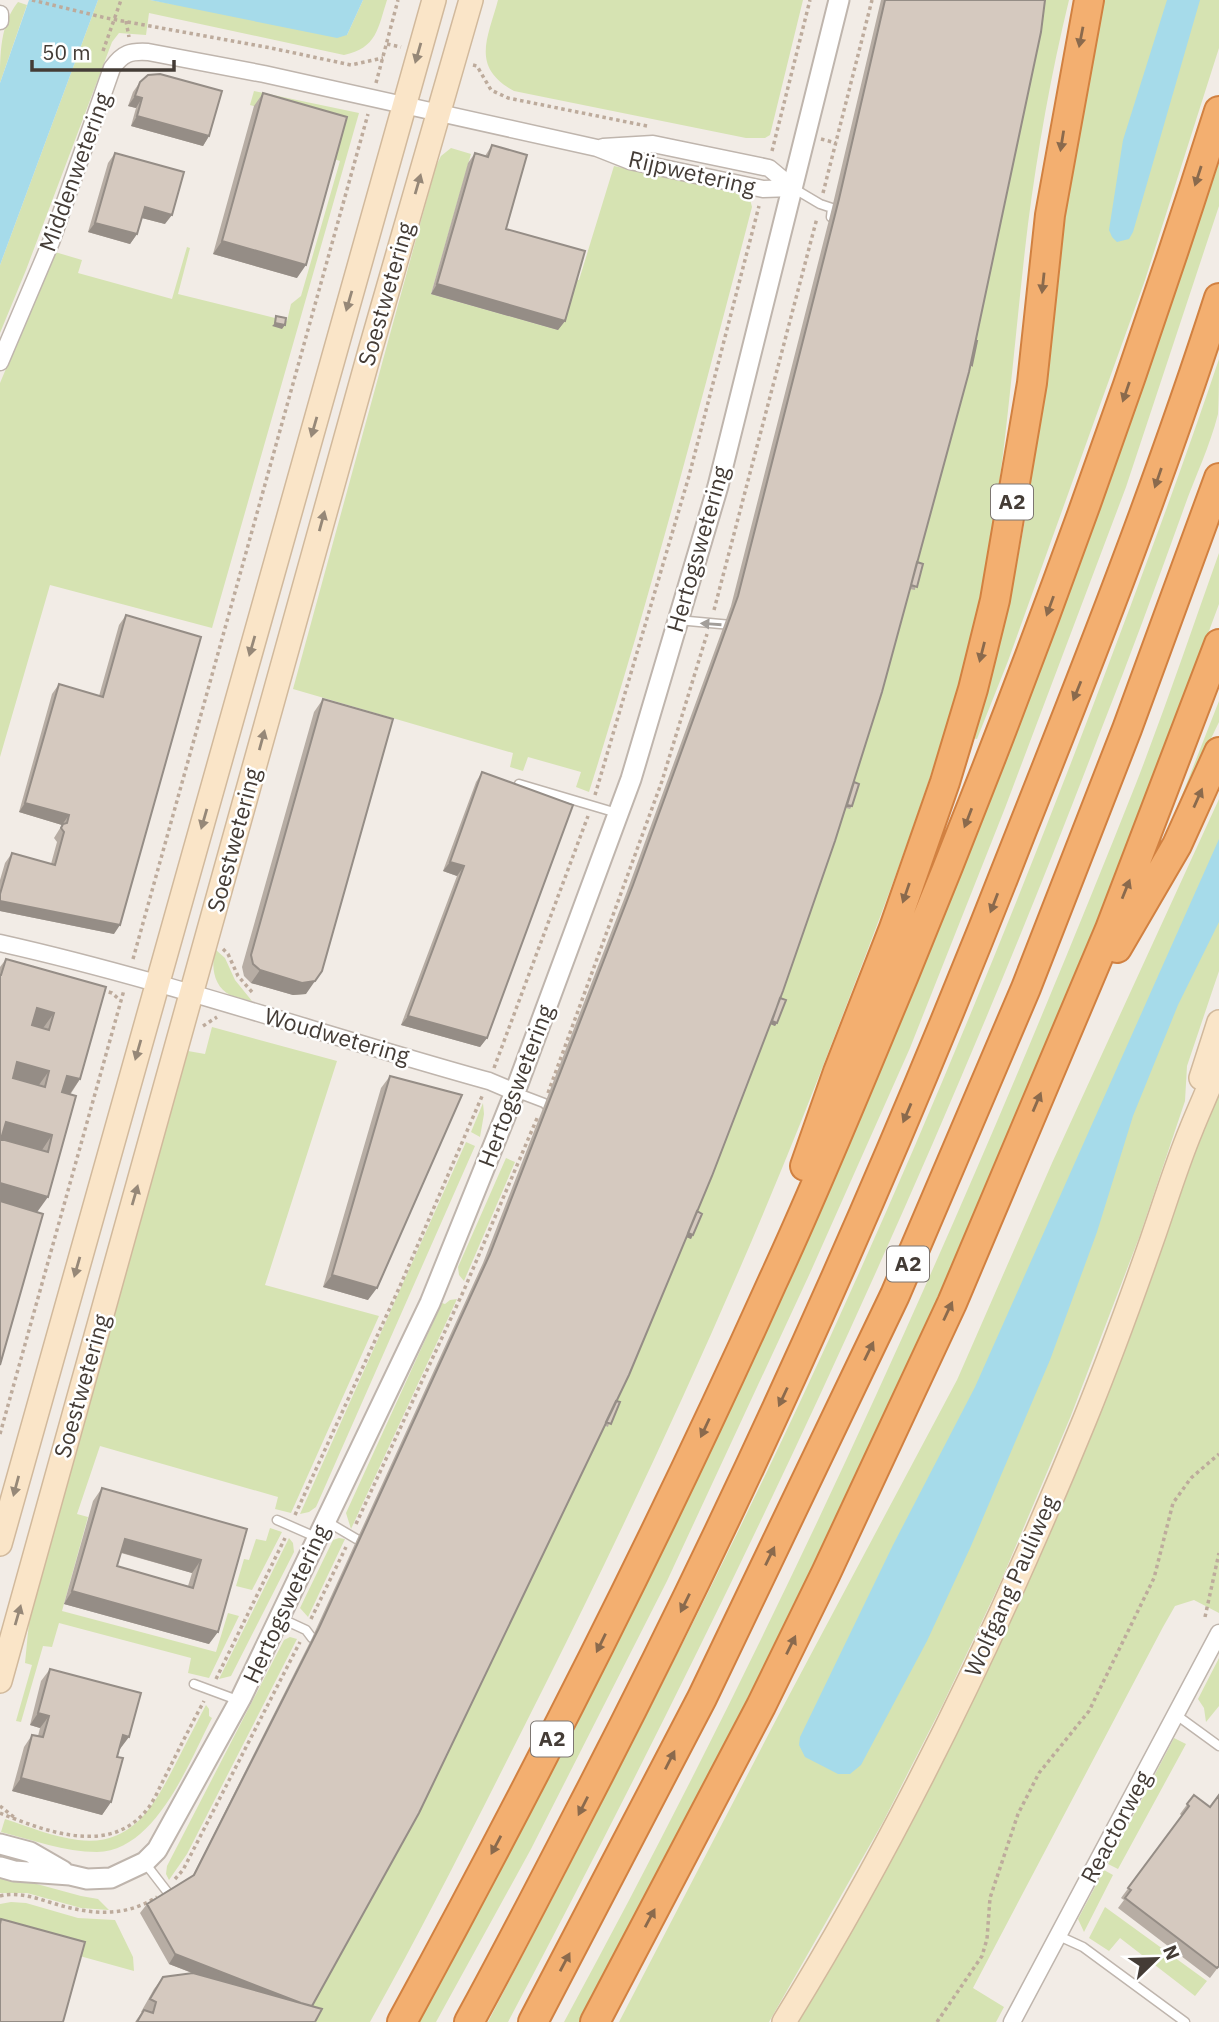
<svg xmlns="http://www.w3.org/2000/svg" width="1219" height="2022" viewBox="0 0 1219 2022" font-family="'IBM Plex Sans',sans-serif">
<rect width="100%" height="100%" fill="#f2ece6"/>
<path fill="#d6e3b2" d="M98 0H150L347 35 363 0H387C378 28 377 48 344 55L149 13 146 35 119 33 112 42 26 270 0 333V265Z
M498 0H803L770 135 765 138H746L514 91C470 67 488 38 498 0Z
M1032 0H1069C1051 74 1038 148 1028 224 1011 364 1004 505 970 642 937 771 888 897 840 1022 754 1248 653 1469 545 1685 488 1798 432 1911 370 2022H313L305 2016 366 1907Z
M1098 0H1219V48L1145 280 1008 661 977 739 971 738 1007 616 1029 499 1054 278Z
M18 2 27 5 0 83C0 55 0 24 18 2Z
M254 91 359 113 212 628 50 585 0 757V383L55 252 82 260 78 273 172 299 187 247 190 248 178 294 287 321 291 304 301 296 340 161 331 158 339 130 250 105Z
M451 148 471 154 431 294 558 330 573 279 579 280 614 166 749 195 752 207C701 403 650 598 589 792L576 787 581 772 528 757 523 771 510 767 513 753 293 689 436 166 441 156Z
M1219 163V206L1126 487 1005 808 910 1048 810 1273 667 1581 531 1849 436 2022H416L987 801 1111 479Z
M1219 359C1219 377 1219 397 1218 414 1210 446 1195 477 1184 508 1157 583 1130 657 1101 730 932 1174 730 1603 508 2022H488C595 1817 702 1611 800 1402 907 1173 1004 939 1094 703 1137 589 1180 475 1219 359Z
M1219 553V604L1152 785 997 1169 908 1372 775 1654 585 2022H564C782 1621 969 1205 1137 781 1166 706 1192 629 1219 553Z
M1219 701V722L1175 813Z
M1219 799V971L1187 1066 1185 1101 1140 1235 1070 1418 1001 1581 943 1704 883 1822 769 2022H619L777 1718 957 1380 1052 1163Z
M216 950 225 958 235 980 252 1001C245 999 237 998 230 995 214 987 210 966 216 950Z
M212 1027 337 1061 265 1285 379 1316 291 1513 275 1509 278 1497 100 1446 77 1514 88 1517 62 1611 216 1652 228 1613 239 1616 209 1678 188 1673 191 1658 59 1623 52 1647 43 1646 21 1722 16 1721 32 1665 25 1663 30 1612 188 1051 205 1054Z
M1219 1077V1613L1194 1600 1175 1606 1163 1627 973 1988 1004 2007 996 2022H798L923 1802 1043 1549 1130 1337Z
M483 1103 484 1114 480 1137 471 1132Z
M466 1142 475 1146 316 1507 309 1512 300 1514Z
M506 1158 515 1162 464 1281 459 1275 458 1267Z
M457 1299 351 1529 346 1513 442 1303 445 1304 450 1300Z
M270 1528 282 1532 252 1590 236 1586 244 1559 249 1560 256 1539 266 1541Z
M289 1538 293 1543 294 1552 231 1676 219 1679Z
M339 1538 345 1539 308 1617 300 1608 333 1540Z
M290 1637 297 1639 187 1854 169 1880 166 1874 167 1866 284 1640Z
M1219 1658V1706L1206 1722 1204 1708 1198 1699Z
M206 1705 209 1709V1716L212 1718C189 1762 156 1851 97 1852 64 1852 33 1840 1 1832L5 1819C29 1827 54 1837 78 1840 133 1847 155 1804 176 1763 186 1743 196 1724 206 1705Z
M1174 1738 1186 1744 1118 1869 1108 1864Z
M1104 1870 1113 1875 1084 1932 1078 1919Z
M0 1874 81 1896 98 1899 109 1910 81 1908 27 1893H0Z
M11 1902 26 1903 78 1918 115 1920 133 1957 134 1971 0 1934V1904Z
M1105 1907 1207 1981 1195 1996 1120 1938 1109 1951 1089 1938Z"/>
<path fill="#a6dbea" d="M29 0H98L0 265V83Z
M150 0H363L347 35 337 38Z
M1167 0H1200L1133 232 1129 239 1117 242 1112 237 1109 230 1123 140Z
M1219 839V922L1178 1005 1133 1116 1097 1232 1050 1360 971 1546 927 1641 861 1765 850 1774H838L805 1757 799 1745 800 1737 893 1545 975 1387Z"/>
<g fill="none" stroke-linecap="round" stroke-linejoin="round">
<g stroke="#bfb5ad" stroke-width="11">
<path id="service" d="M793 188 820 204 832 208 831 217
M678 620 731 625 732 622
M519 784 617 813
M515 1092 544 1103 552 1111
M277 1520 318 1538
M326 1521 365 1544
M280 1618 306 1630 312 1638
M194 1684 240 1701
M1175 1714 1219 1746
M145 1863 172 1898
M1059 1936 1083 1947 1185 2022"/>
</g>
<g stroke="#bfb5ad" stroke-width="19">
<path id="minor" d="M0 14V21
M603 147 653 144 769 168 793 188
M0 362 51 242 112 68C123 53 130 51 148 52L264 74 597 148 630 161 763 189 793 188
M0 943C165 980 326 1036 489 1081L515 1092
M1012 2022 1219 1633"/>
</g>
<g stroke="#bfb5ad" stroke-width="23">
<path id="tertiary" d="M0 1844 30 1852 63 1871
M0 1867 14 1871 70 1875 87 1879 111 1878 145 1862 157 1850 241 1698 430 1303 515 1092 631 779 718 486 839 0"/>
</g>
<g stroke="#d1b99c" stroke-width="26">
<path id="secondary" d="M1201 1078 1219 1022
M0 1544 434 0
M0 1681 370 351 471 0
M784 2022C902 1831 1000 1627 1085 1419 1109 1360 1131 1300 1152 1240 1165 1203 1176 1166 1191 1130 1200 1107 1211 1085 1219 1061"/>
</g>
<g stroke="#d18141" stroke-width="32">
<path id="motorway" d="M1117 948 1177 845 1219 752
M805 1166 838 1072 894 928 945 782 973 689 995 600 1032 383 1050 215 1089 0
M402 2022C534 1780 659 1534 772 1283 819 1182 861 1078 904 975 1021 691 1126 404 1219 111
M469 2022C507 1953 543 1883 579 1813 745 1494 891 1165 1022 830 1092 654 1161 478 1219 298
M533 2022 702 1698 895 1295 1026 988 1127 729 1219 478
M595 2022 761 1706 826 1573 952 1303 1110 929 1219 644"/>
</g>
<path stroke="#bdab9c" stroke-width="3.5" stroke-dasharray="3.5 3.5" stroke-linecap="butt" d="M32 0 106 18 271 48 351 65 383 58
M126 21 129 37
M387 44 401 47
M103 51 121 0
M473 65 477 66 491 90 508 98 647 126
M376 83 398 0
M821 139 836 143
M772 151 810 0
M823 193 872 0
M714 610 817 218
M595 795 689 476 759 206
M223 949 228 954 238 976 252 992
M133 959 368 114
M102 990 112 993 121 1001
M203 1026 217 1017
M494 1068 588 816
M548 1093 662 781 707 634
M0 1434 124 990
M295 1515 400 1286 483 1094
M356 1524 464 1290 538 1116
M1205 1617 1219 1553
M311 1619 346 1547
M216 1679 285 1538
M0 1806 15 1818
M0 1813C47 1832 112 1857 149 1807 156 1797 161 1784 167 1773 179 1749 191 1725 204 1701
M175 1879 183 1870 300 1642
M0 1896C17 1892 33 1897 49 1902 87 1914 122 1919 157 1897
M937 2022 982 1956 987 1939 990 1898 1018 1814 1039 1773 1089 1711 1154 1578 1173 1503 1191 1478 1219 1454"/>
<use href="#service" stroke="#fff" stroke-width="8"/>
<use href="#minor" stroke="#fff" stroke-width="16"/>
<use href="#tertiary" stroke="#fff" stroke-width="19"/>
<use href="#secondary" stroke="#fae5c8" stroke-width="23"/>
<use href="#motorway" stroke="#f3af70" stroke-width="28"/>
</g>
<path fill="#b7ada4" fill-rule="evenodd" d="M881 0H1045L976 341 972 365 970 367 917 562 915 590 910 589 854 782 852 806 850 809 846 808 780 998 777 1023 775 1026 770 1024 697 1211 691 1239 686 1237 616 1401 608 1427 604 1425 312 2006 315 2022H135L142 2012H141L154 1989 163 1977 192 1973 169 1964 140 1913 147 1904 192 1877 312 1638 483 1263 626 894 731 606 832 208Z
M140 82 209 136 203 146 131 126 136 108 128 106 133 92Z
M263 93 297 278 213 254 254 106Z
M492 145 506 229 565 321 558 330 431 294 468 163 475 153 485 156Z
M115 153 165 224 142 218 137 234 130 244 88 232 108 163Z
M126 615 114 934 0 911V880L5 863 12 853 51 864 57 842 54 838 62 825 19 812 52 694 59 684 99 696 119 625Z
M323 699 306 994 293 995 251 983 244 976 242 967 314 712Z
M482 772 487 1038 480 1047 401 1025 457 876 443 871 476 782Z
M6 959 106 987 80 1079 70 1095 37 1212 0 1365V967Z
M390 1076 368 1300 323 1287 381 1088Z
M102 1488 247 1529 209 1644 64 1604 93 1501ZM121 1553 192 1573 188 1586 117 1566Z
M50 1669 120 1749H119L117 1757 111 1802 102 1815 12 1791 24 1747 32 1735 38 1736 40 1728 30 1725 41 1681Z
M1194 1795 1210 1807 1219 1966 1210 1978 1118 1908 1124 1900 1121 1898 1182 1816 1180 1814Z"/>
<path fill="#958d86" d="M135 96 142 98 136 108 128 106Z
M137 116 209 136 203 146 131 126Z
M145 207 172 215 165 224 138 217Z
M95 223 137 234 130 244 88 232Z
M222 241 306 265 297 278 213 254Z
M437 284 565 321 558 330 431 294Z
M275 323 285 325 282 329 272 326Z
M25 803 69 815 62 825 19 812Z
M450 862 464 866 457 876 443 871Z
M0 901 120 925 114 934 0 911Z
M260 970 322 971 306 994 293 995 251 983Z
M37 1008 54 1013 41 1031 24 1026Z
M408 1016 487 1038 480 1047 401 1025Z
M770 1020 777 1023 775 1026 768 1023Z
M17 1062 49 1071 36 1089 4 1080Z
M67 1076 80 1079 67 1098 54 1094Z
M6 1122 52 1135 40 1153 0 1142Z
M0 1183 48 1197 35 1215 0 1205Z
M686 1233 693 1235 691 1239 684 1236Z
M332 1275 377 1288 368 1300 323 1287Z
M125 1539 201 1560 192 1573 116 1551Z
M72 1591 218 1632 209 1644 64 1604Z
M38 1713 49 1716 40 1728 30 1725Z
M123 1735 129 1737 120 1749 114 1748Z
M21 1778 111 1802 102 1815 12 1791Z
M175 1954 311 2007 305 2016 169 1964Z"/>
<path fill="#d5c9bf" stroke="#958d86" stroke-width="2" fill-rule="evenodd" d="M885 0H1045L1041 32 969 372 882 692 835 841 783 991 712 1176 629 1375 419 1813 312 2006 301 2003 175 1954 147 1904 194 1875 319 1628 490 1254 633 885 738 596 839 199Z
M160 74 222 91 209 136 137 116 142 98 135 96 140 82 148 75Z
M263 93 347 117 306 265 222 241Z
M492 145 527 155 506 229 585 251 565 321 437 284 475 153 488 157Z
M115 153 184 172 172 215 145 207 137 234 95 223Z
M276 316 286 318 285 325 275 323Z
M976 341H977L972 365 971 364Z
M917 562 923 564 917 587 911 585Z
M126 615 201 637 120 925 0 901V894L12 853 55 865 64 832 61 828 63 824 67 823 69 815 25 803 59 684 103 697Z
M323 699 393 719 322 971 315 981 302 983 260 970 253 964 251 955Z
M482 772 573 805 487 1038 408 1016 464 866 450 862Z
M854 782 859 784 852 806 847 805Z
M6 959 106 987 80 1079 67 1076 62 1092 76 1096 48 1197 0 1183V975H1ZM37 1008 54 1013 49 1030 32 1025ZM17 1062 49 1071 45 1087 13 1078ZM6 1122 52 1135 48 1152 1 1139Z
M780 998 786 1000 777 1023 772 1021Z
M390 1076 462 1095 377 1288 332 1275Z
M0 1201 43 1214 0 1365Z
M697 1211 702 1214 693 1235 688 1233Z
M616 1401 620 1402 611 1424 606 1422Z
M102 1488 247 1529 218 1632 72 1591ZM125 1539 201 1560 193 1588 117 1566Z
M50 1669 141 1693 129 1737 123 1735 117 1757 123 1758 111 1802 21 1778 32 1735 43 1737 49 1716 38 1713Z
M1194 1795 1210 1807 1219 1795V1966L1217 1968 1125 1898 1131 1890 1128 1888 1189 1806 1187 1804Z
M1 1919 85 1942 63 2022H0V1924Z
M193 1973 322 2009 315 2022H137L144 2010 153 2013 156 2002 150 1999 163 1977Z"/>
<defs><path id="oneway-solid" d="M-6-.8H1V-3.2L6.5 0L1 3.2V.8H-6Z" transform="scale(1.75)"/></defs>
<g fill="#8a6a4d">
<use href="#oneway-solid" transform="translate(1081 37) rotate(101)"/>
<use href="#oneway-solid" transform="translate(1062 141) rotate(99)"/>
<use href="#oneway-solid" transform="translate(1198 176) rotate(108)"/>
<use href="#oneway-solid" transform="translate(1043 283) rotate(96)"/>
<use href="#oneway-solid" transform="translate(1126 392) rotate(109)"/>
<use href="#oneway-solid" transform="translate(1158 478) rotate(109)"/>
<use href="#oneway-solid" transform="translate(1050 606) rotate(110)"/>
<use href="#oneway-solid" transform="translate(982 652) rotate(104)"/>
<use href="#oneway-solid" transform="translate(1077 691) rotate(112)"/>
<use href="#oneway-solid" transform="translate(1198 798) rotate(-66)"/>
<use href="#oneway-solid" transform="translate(968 818) rotate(111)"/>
<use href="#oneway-solid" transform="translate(1126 889) rotate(-68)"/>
<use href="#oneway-solid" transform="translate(906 893) rotate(109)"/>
<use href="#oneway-solid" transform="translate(994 903) rotate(111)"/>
<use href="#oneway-solid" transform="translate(1037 1102) rotate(-67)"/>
<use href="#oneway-solid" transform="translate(907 1113) rotate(113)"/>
<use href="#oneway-solid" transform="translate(948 1311) rotate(-65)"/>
<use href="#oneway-solid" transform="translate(869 1351) rotate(-64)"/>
<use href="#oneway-solid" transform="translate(783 1397) rotate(115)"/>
<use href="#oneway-solid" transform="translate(705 1428) rotate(115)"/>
<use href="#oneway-solid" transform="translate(770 1556) rotate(-64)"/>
<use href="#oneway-solid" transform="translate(685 1603) rotate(116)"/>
<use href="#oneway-solid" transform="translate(601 1643) rotate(116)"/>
<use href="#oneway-solid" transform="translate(791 1645) rotate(-64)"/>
<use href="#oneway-solid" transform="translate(670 1760) rotate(-63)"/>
<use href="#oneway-solid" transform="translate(583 1806) rotate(117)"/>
<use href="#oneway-solid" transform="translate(496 1845) rotate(118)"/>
<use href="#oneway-solid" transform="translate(650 1918) rotate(-62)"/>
<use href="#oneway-solid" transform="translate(565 1962) rotate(-62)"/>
</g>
<g fill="#968878">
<use href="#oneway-solid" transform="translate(418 53) rotate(106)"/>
<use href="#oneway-solid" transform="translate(418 184) rotate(-74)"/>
<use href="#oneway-solid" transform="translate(349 301) rotate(106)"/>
<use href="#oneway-solid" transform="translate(314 427) rotate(106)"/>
<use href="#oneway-solid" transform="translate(322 521) rotate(-75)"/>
<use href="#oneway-solid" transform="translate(252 646) rotate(106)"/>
<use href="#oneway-solid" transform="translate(262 740) rotate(-75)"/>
<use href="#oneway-solid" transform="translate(204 819) rotate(106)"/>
<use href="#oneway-solid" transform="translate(138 1050) rotate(106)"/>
<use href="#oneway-solid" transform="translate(135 1195) rotate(-74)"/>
<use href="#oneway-solid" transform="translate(77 1267) rotate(106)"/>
<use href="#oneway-solid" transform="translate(16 1486) rotate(105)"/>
<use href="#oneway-solid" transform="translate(18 1615) rotate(-74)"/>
</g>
<use fill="#a29e9a" href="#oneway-solid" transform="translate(711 624) rotate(-176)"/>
<g text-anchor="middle" stroke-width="5" stroke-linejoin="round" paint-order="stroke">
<g fill="#fff" stroke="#7c7672" stroke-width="2">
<rect x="991" y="484.5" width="42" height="35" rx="5"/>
<rect x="887" y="1246.5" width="42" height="35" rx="5"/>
<rect x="531" y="1721.5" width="42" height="35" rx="5"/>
</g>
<g font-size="21" font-weight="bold" fill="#443c36">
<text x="1012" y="509">A2</text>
<text x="908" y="1271">A2</text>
<text x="552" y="1746">A2</text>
</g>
<g font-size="23" fill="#443c36" stroke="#fff">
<text transform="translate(75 172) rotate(-70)" y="8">Middenwetering</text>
<text transform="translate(692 173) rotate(13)" y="8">Rijpwetering</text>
<text transform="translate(386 294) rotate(-74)" y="8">Soestwetering</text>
<text transform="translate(698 549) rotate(-74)" y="8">Hertogswetering</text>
<text transform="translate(234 840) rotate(-75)" y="8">Soestwetering</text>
<text transform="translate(337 1036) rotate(16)" y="8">Woudwetering</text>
<text transform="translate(516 1086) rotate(-69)" y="8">Hertogswetering</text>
<text transform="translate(82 1386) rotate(-74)" y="8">Soestwetering</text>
<text transform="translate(1011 1586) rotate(-66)" y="8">Wolfgang Pauliweg</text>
<text transform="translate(286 1604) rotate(-65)" y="8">Hertogswetering</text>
<text transform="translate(1116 1827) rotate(-62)" y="8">Reactorweg</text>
</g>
</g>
<g transform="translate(1156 1959) rotate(67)" stroke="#ffffff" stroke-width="5" paint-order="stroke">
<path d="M0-5L12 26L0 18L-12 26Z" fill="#443c36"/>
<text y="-10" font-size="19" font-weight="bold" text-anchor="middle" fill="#443c36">N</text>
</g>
<path d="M32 60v10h142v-10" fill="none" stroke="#443c36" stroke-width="3.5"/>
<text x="42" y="60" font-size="21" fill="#443c36" stroke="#ffffff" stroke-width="5" paint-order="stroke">50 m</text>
</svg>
